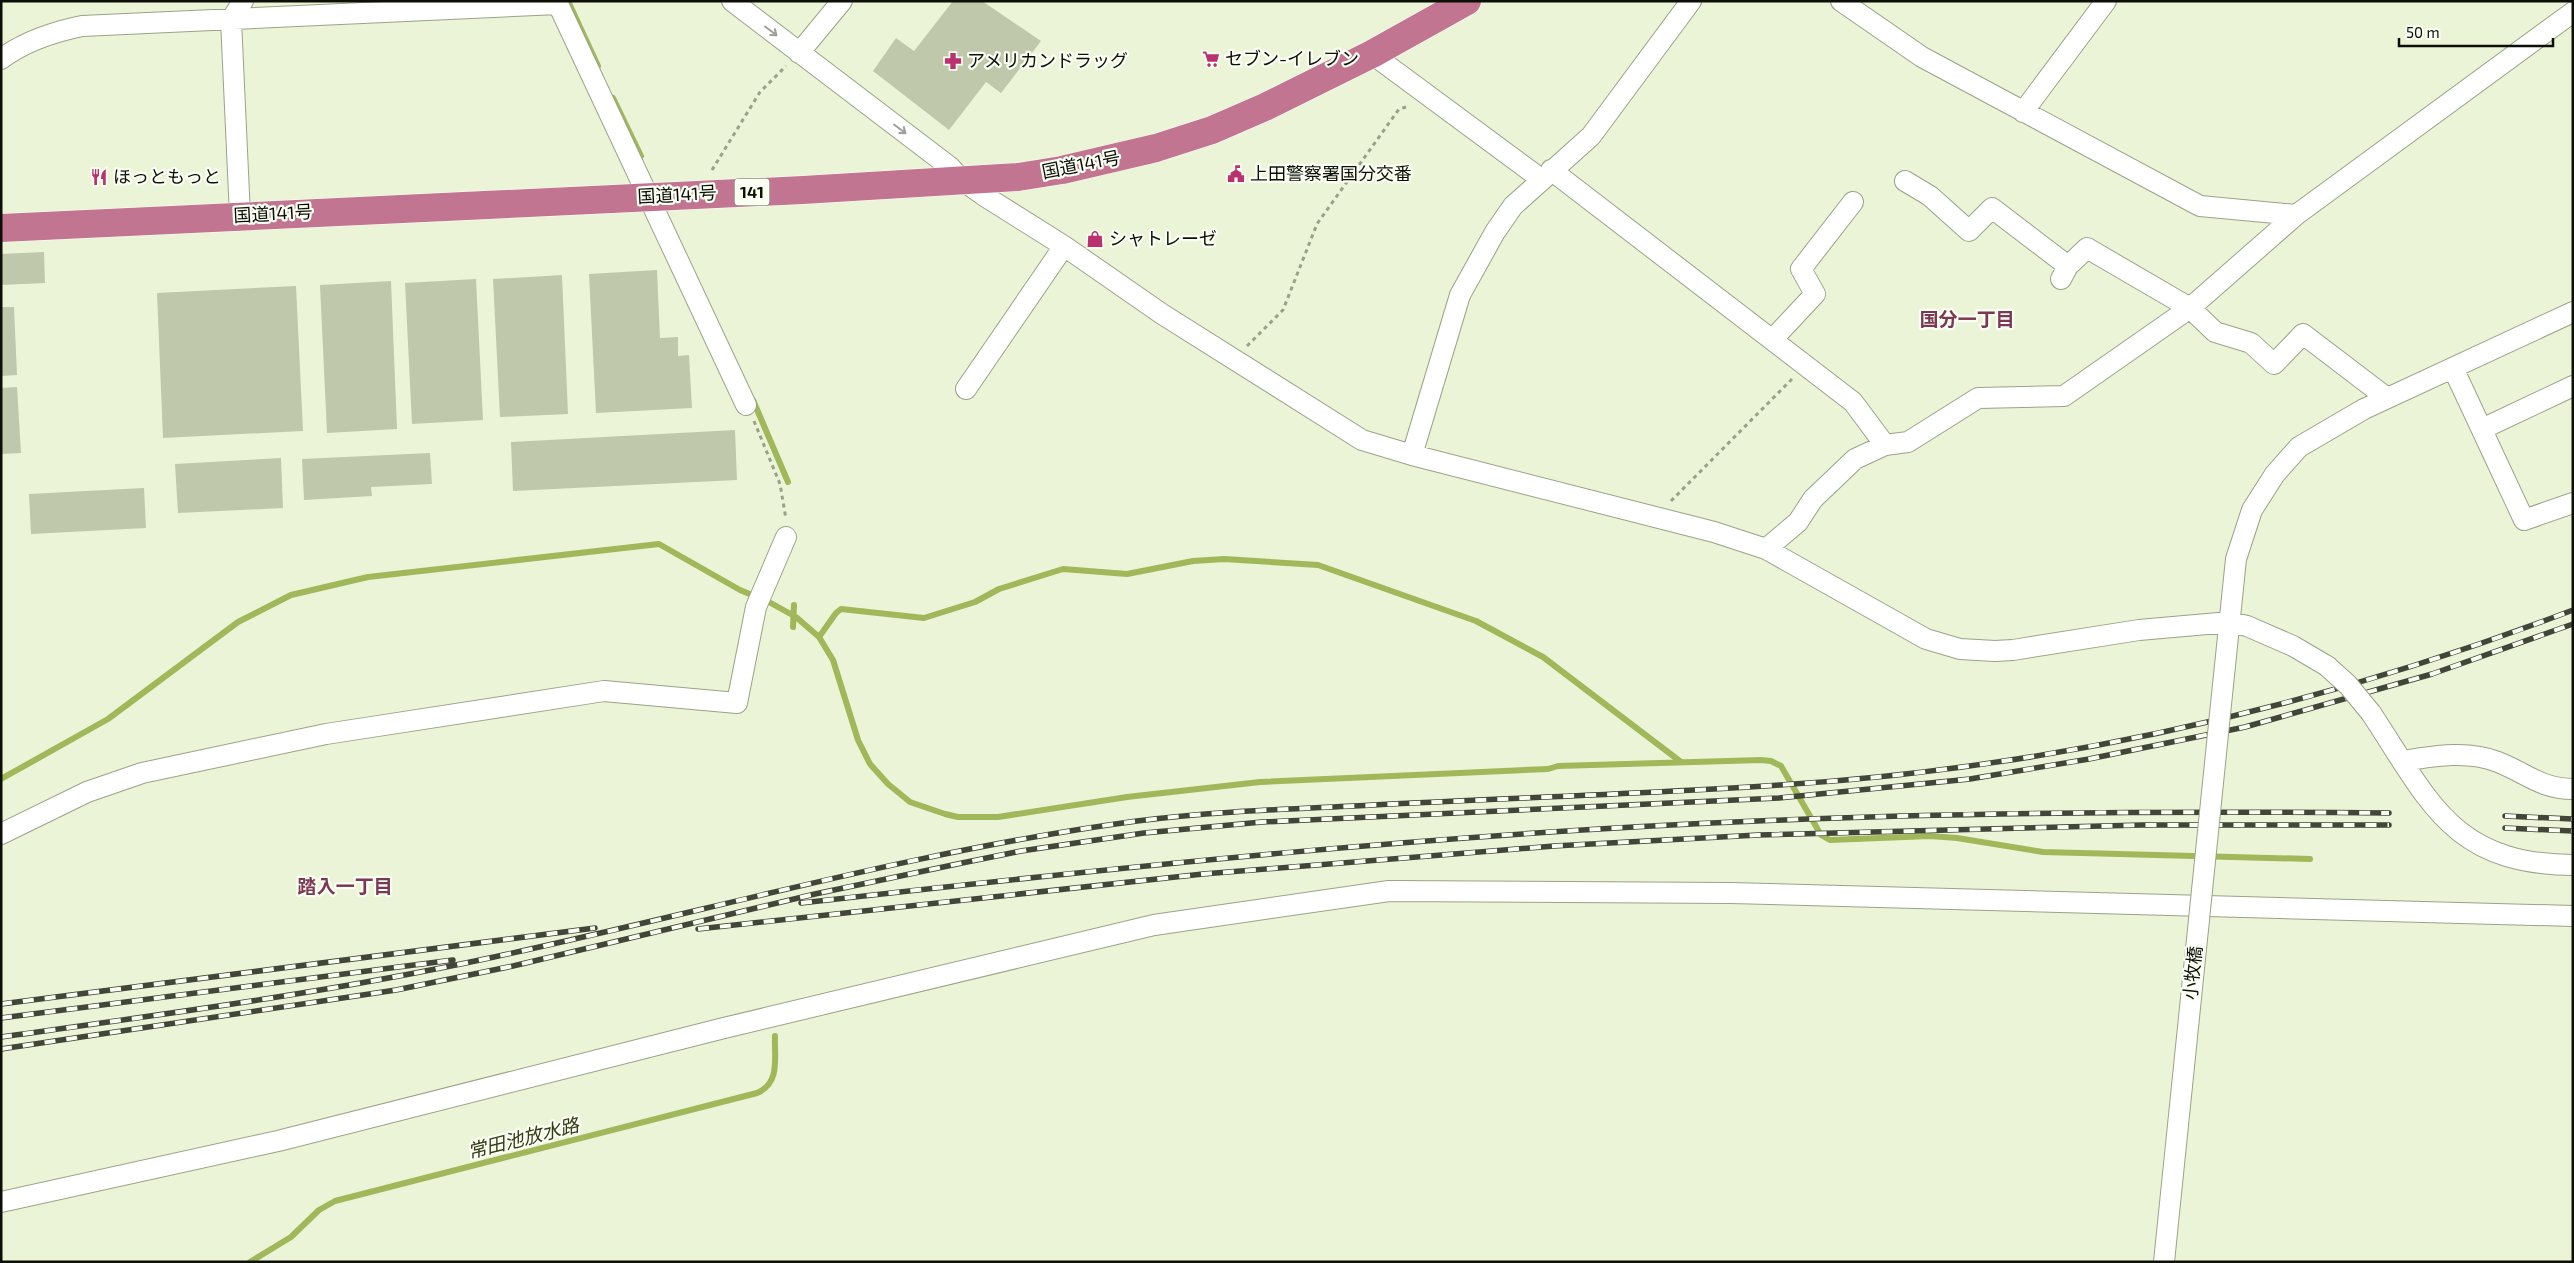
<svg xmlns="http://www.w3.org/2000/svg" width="2574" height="1263" viewBox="0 0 2574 1263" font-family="'Exo 2','Noto Sans JP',sans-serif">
<rect width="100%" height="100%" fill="#ebf4d6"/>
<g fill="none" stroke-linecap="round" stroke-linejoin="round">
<path stroke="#a0b75a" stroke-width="6" d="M568 1 598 66
M613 98 641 156
M753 400 788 482
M793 627 794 605
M819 637 836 613 841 609 924 618 975 602 999 589 1063 569 1127 574 1193 561 1224 559 1318 565 1476 621 1543 657 1681 762
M1 779 108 719 238 622 291 595 368 577 659 544 740 590 769 602 796 617 819 637 833 660 858 740 870 764 888 784 910 802 945 814 958 817H998L1127 797 1260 782 1548 769 1558 766 1761 760 1771 761 1781 766 1821 835 1830 840 1930 836 1957 838 2043 852 2310 859
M250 1262 291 1237 319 1210 335 1201 757 1093C781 1083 774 1057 775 1036"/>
</g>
<path fill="#c0c8ac" d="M953 1H982L1041 41 1001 93 986 82 949 130 873 71 896 38 914 51Z
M44 252 45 283 1 285V254Z
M657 270 660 338 678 337V356L689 355 692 408 596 413 589 274Z
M562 275 568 414 500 417 493 279Z
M476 279 483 420 412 424 405 283Z
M391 281 397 429 327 433 320 285Z
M296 286 303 431 163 438 157 293Z
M1 307H14L17 375 1 376Z
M17 387 21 453 1 454V388Z
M735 430 737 480 513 491 511 442Z
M430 453 432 484 371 487 372 496 304 500 302 459Z
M281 458 283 508 178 513 175 464Z
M144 488 146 528 31 534 29 494Z"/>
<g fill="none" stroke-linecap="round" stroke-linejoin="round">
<g stroke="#9ba387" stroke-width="22">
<path id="minor" d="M732 1 950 167 962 180 986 197 1064 246 1162 314 1362 440 1412 455 1714 532 1766 549 1926 639 1960 649 1995 651 2013 650 2139 630 2230 622 2247 626 2293 646 2327 666
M1841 1 1922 57 2200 206 2296 215 2573 12
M799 53 842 1
M1372 54 1541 179
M1 59C25 41 53 32 82 26L558 4 746 405
M2023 112 2106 1
M1551 170 1853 402 1885 445
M1905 181 1930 196 1969 231 1992 208 2068 266
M240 216 231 20 243 1
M2061 279 2068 266 2087 248 2190 308 2215 332 2251 343 2274 364 2303 334 2387 398
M1772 340 1815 294 1801 269 1853 202
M2453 368 2524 520 2573 503
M966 389 1064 246
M2482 429 2573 386
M1412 455 1460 295 1495 232 1513 206 1591 136 1691 1
M1766 549 1798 522 1813 499 1855 459 1885 445 1908 442 1978 398 2064 396 2190 308 2296 215
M2223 685 2236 559 2252 510 2275 474 2299 447 2364 409 2573 312
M2371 713C2430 802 2452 864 2573 865
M2403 761C2434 756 2468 750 2498 762 2526 773 2541 789 2573 789
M1 834 87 792 142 773 326 734 604 691 737 703 756 607 786 537
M1 1202 278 1141 724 1028 1154 925 1389 891 1730 893 2573 916"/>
</g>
<g stroke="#fff" stroke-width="29">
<path id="highway" d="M1 228 803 190 1018 177 1062 170 1156 148 1212 130 1265 107 1372 54 1467 1"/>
</g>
<path stroke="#9aa18a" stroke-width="3" stroke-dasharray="4 4" stroke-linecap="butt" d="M712 170 760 92 786 66
M1247 346 1283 310 1317 224 1399 109 1410 106
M754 421 780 484 786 519
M1671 501 1792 379"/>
<use href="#minor" stroke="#fff" stroke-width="20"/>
<use href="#highway" stroke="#c17590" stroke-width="28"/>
<g stroke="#414638" stroke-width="5.5">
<path id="rail" d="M2505 816 2573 819
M2505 828 2573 831
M801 903C1119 867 1437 834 1757 821 1968 812 2179 811 2389 813
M698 929 1203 874 1554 846 1758 835 2142 825H2389
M1 1004 595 928
M1 1018 453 960
M1 1037C166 1014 332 992 494 957 709 911 919 850 1137 821 1215 811 1294 809 1373 805 1509 798 1644 794 1780 785 2051 768 2319 707 2573 610
M1 1049 396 990 513 966 815 894 962 863 1021 851 1144 833 1262 822 1779 798 1970 779 2089 759 2245 727 2432 674 2573 624"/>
</g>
<use href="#rail" stroke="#fbfef3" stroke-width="4" stroke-dasharray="11" stroke-linecap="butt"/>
<g stroke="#9ba387" stroke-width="22" stroke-linecap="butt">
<path id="minor-bridge" d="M2327 666 2348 685 2371 713
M2164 1262 2223 685"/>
</g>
<use href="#minor-bridge" stroke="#fff" stroke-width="20"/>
</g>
<defs><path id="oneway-shaft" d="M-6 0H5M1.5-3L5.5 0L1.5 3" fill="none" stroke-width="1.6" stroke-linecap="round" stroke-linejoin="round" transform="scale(1.25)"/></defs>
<g stroke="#9e9f9b">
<use href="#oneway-shaft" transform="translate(771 31) rotate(37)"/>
<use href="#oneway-shaft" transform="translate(900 129) rotate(37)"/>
</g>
<defs>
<g id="supermarket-bare" transform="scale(1.35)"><path d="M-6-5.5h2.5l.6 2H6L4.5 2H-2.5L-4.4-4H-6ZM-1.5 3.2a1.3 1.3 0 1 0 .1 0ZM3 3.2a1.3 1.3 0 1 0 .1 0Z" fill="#b9316f" stroke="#fbfef3" stroke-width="2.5" paint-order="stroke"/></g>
<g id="pharmacy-bare" transform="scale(1.35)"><path d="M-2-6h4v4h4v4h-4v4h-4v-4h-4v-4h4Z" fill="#b9316f" stroke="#fbfef3" stroke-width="2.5" paint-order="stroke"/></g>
<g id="civic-bare" transform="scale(1.35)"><path d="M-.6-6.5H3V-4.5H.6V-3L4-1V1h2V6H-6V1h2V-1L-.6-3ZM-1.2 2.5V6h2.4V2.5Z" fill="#b9316f" stroke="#fbfef3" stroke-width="2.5" paint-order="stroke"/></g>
<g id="restaurant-bare" transform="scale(1.35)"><path d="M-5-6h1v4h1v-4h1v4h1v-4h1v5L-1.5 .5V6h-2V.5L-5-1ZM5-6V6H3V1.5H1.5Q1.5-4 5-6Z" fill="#b9316f" stroke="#fbfef3" stroke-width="2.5" paint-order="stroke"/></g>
<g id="shop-bare" transform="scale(1.35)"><path d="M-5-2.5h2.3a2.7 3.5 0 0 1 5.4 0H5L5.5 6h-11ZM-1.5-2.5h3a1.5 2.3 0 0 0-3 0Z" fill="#b9316f" stroke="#fbfef3" stroke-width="2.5" paint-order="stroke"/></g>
</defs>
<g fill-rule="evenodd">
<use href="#supermarket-bare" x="1211" y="59"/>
<use href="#pharmacy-bare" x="953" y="61"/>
<use href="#civic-bare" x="1236" y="174"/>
<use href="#restaurant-bare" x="99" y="177"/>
<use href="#shop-bare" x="1095" y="239"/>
</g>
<g text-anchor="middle" stroke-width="4.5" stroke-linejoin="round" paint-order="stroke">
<rect fill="#fbfef3" stroke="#54574d" stroke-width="1" x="734.5" y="178.5" width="35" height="27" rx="4"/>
<g font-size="16" font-weight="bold" fill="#0c0f06">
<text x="752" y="198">141</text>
</g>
<g font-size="18" fill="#0c0f06" stroke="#fbfef3" text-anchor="start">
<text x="1225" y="65">セブン-イレブン</text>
<text x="967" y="67">アメリカンドラッグ</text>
<text x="1250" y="180">上田警察署国分交番</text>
<text x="113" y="183">ほっともっと</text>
<text x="1109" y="245">シャトレーゼ</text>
</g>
<g font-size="18" fill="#0c0f06" stroke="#fbfef3">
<text transform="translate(1081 165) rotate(-11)" y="6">国道141号</text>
<text transform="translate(677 195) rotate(-3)" y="6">国道141号</text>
<text transform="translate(273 214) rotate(-3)" y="6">国道141号</text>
<text transform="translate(2193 973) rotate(-84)" y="6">小牧橋</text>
</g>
<g font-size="19" font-weight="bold" fill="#7c3752" stroke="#fbfef3">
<text x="1967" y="326">国分一丁目</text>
<text x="345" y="893">踏入一丁目</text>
</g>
<g font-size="19" font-style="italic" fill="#333c15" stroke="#fbfef3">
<text transform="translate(523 1138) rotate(-14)" y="7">常田池放水路</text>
</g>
</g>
<rect width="2574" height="1263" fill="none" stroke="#0c0f06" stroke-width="5"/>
<path d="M2399 38v8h154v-8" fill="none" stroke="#0c0f06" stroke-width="2.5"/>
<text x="2406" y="38" font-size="15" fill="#0c0f06" stroke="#fbfef3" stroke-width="4" paint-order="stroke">50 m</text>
</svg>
